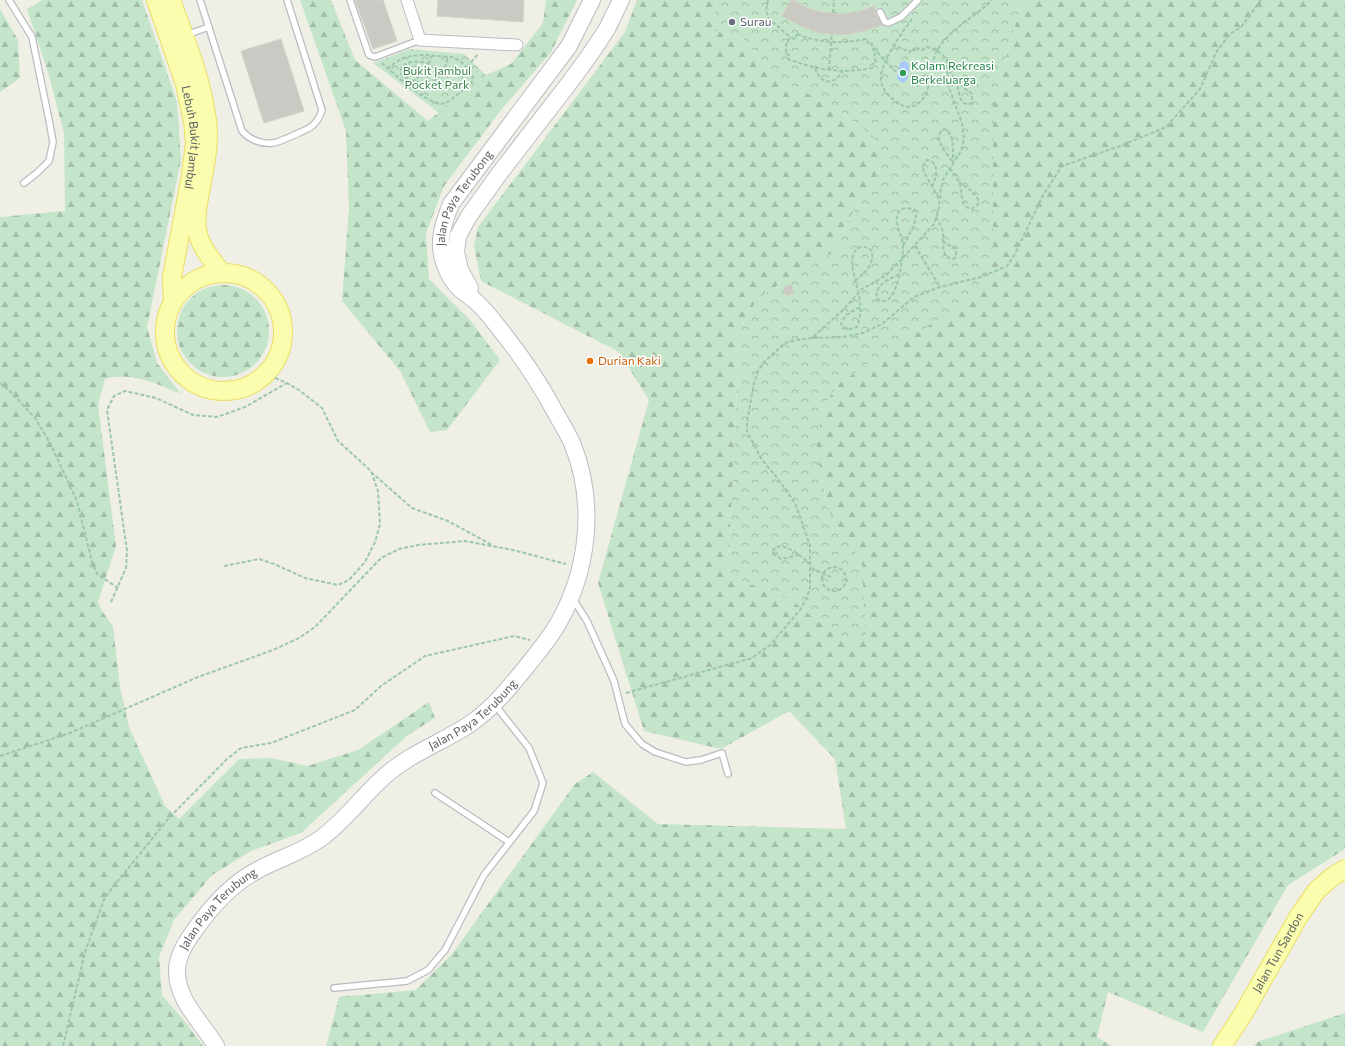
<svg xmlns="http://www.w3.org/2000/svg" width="1345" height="1046" viewBox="0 0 1345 1046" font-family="Commissioner,sans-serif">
<defs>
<pattern id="forest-firs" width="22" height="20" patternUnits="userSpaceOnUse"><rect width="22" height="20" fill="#c4e5ca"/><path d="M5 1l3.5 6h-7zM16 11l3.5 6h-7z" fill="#a2bda8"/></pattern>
<pattern id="park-crowns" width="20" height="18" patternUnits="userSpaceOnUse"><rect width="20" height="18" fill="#c4e5ca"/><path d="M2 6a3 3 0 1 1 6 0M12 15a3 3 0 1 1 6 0" fill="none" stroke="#a2bda8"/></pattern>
</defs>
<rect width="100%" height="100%" fill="#efefe6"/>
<path fill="url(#forest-firs)" d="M42 0H142L177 102 181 160 147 327 157 363 181 394C157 384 131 371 105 379L98 405 116 546 98 602 101 609 113 627 120 687 129 727 165 806 179 819 239 759 271 758 307 766 358 750 429 702 435 718 408 735 301 833 251 851 212 875 174 920 159 957 162 995 186 1023 203 1046H0V217L65 211 64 133 48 72 27 9Z
M300 0H331L355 60 428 121 486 75 511 64 543 23 546 0H577L551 52 501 110 444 186 426 233 429 279 470 320 500 360 447 430 430 432 400 371 342 301 349 208 346 131Z
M637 0H716L713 30 744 39 773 76 832 106 873 136 880 170 848 220 836 251 765 293 748 312 740 332 728 577 781 594 795 603 855 550 835 523 828 509 816 450 823 405 841 382 893 347 993 270V102L1021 5 1024 0H1345V849L1288 885 1203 1032 1108 992 1097 1037 1112 1046H326L339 997 416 990 452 954 575 784 593 772 658 824 846 829 835 759 789 711 721 749 644 731 598 583 649 400 619 352 481 281 474 246 478 227 625 32Z
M0 9 18 40 20 78 0 92Z
M177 331a46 46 0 1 1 92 0a46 46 0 1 1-92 0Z
M1345 1013V1046H1254L1257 1042Z"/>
<path fill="url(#park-crowns)" d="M716 0H1024L1021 5 993 102V270L974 296 841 382 823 405 816 450 828 509 835 523 855 550 862 563 866 640 845 643 795 603 781 594 728 577 740 332 748 312 765 293 836 251 848 220 880 170 873 136 832 106 773 76 744 39 713 30Z
M410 49 464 54 486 75 439 113 373 63Z"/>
<path fill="#aac9fb" d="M904 61 908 63C910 66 908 76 907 80L903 83 899 81 897 78 900 63Z"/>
<path fill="#cac9c3" stroke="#d4d2c4" d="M355 0H383L397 41 373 49Z
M438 0H524L523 22 437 16Z
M791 0H794L808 8 821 12 840 14 858 12 874 6 876 14 882 25 864 31 844 35 820 33 803 27 782 16Z
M281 39 304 111 264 123 241 51Z
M791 284 794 293 786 296 783 288Z"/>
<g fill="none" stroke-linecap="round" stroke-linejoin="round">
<g stroke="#babcc1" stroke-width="8">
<path id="service" d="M9 0 32 37 49 120 53 142 49 161 38 172 24 183
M200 0 242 131C250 140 261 144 273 143 277 143 309 129 312 126 318 121 320 117 322 110L287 0
M350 0 369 55 375 57 420 40
M880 12 885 22 888 23 901 17 918 0
M186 35 209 27
M573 599 587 621 614 681 625 724 642 744 655 752 686 762 701 760 722 753 728 774
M435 793 509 842
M334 988 407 981 428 970 445 950 484 875 534 811 543 783 529 748 495 705"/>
</g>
<g stroke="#babcc1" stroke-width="13">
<path id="minor" d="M407 0 420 40 517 45"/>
</g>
<g stroke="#bbbdc3" stroke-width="18">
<g id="secondary">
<path d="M470 288 460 270 456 252 458 236 469 216 499 174 570 82 589 56 607 29 621 0"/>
<path id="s1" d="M216 1046C202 1022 176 1000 177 970 177 956 186 942 194 931 211 907 230 885 256 871 277 859 300 853 320 839 345 821 363 795 386 775 411 753 443 742 470 724 493 708 510 687 527 666 538 652 550 638 559 622 589 568 596 501 572 443 567 432 560 421 554 410 538 380 520 354 499 328 492 319 483 307 474 300 470 296 465 293 461 290 453 283 447 272 444 262 437 241 443 224 451 204L569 46 592 0"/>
</g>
</g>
<g stroke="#ecde62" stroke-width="20">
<g id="primary">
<path id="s2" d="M156 0 185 84 193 121 195 143 191 175 172 277 173 302"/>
<path d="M171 0C184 37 200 74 206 114 211 140 205 166 200 192 198 204 195 217 197 229 199 246 212 260 222 273"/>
<circle cx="224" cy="332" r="59"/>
<path id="s3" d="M1222 1046 1243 1014 1299 916 1317 890 1332 877 1345 869"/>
</g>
</g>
<path stroke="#9dc6b0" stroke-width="2" stroke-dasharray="4 2" stroke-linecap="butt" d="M768 0 766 11 769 19 790 37
M833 13 834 0
M912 19C901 34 879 63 881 81 882 90 892 100 900 104 906 108 913 108 919 103 933 92 929 64 938 49 951 28 975 17 992 0
M797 34C819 43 842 44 865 39L868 43 871 42 873 49 876 51 874 56 876 62 871 65 872 68C841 74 817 70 788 59L789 55 785 53 787 48 786 45 790 37 795 39Z
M877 52 896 72
M382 63 383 64C393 73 432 109 445 103 453 100 464 88 472 82L473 79C470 69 462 60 452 57 428 56 407 49 388 69
M430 64C420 60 401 60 400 73L412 82 425 83 435 80 444 71 448 57
M467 67 478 54
M815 68C821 86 834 85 843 71
M829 70 832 33
M949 70C951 73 954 77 956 81 960 89 958 109 972 103V94L957 82
M408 86C417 78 430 68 431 56
M952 161C946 152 931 137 944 129 956 133 952 154 953 163
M950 168C953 173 957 177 959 182 963 192 959 204 970 209 991 203 967 187 959 182
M932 187C936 178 941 162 927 160 923 164 922 167 924 172L939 199
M936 217C938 221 941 225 942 229 946 240 938 257 953 259L956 257V249L944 242
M915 246 940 287
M899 274C889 280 874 284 877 299 880 300 882 302 885 301 898 298 903 258 903 247 903 236 895 226 897 216 899 207 908 207 915 210 919 221 908 235 903 246
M855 281C865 272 874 266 872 251 868 248 865 246 861 247 842 252 860 291 860 302 861 311 860 319 857 327 850 330 843 331 841 323L846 315 860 307
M813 338 843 337 863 333 882 324 914 297 940 287 981 277 1007 266 1015 254 1043 195 1062 166 1120 146 1166 127 1200 89 1217 51 1230 34 1241 27 1261 0
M0 383 11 392 35 418 50 443 77 501 92 562 97 574 118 588
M371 472 412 508 448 521 492 545
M799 555 781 559 774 554 773 550C782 538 802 558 811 564
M224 566 259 559 274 564 305 578 338 585 349 580 365 562 375 542 380 524 378 491 371 471 338 441 322 408 299 390 287 383 266 374
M822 579a12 12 0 1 1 24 0a12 12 0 1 1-24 0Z
M811 568 831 577
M111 602 126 568 127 551 107 410 114 396 125 391 156 398 193 415 217 417 245 407 287 383
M626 693 752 658 770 645 800 610 807 598 810 587V545L795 503 775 475 762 460 747 431V422L754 383 758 371 764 362 775 352 785 343 796 340 812 338 843 310 862 289 885 276 901 260 934 224 939 208 941 188 944 178 961 151 964 139 962 123 948 85 947 61 943 55 937 50 927 47 922 50 917 48 916 51 911 49 910 52 893 45
M0 756 70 733 198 677 273 650 299 638 315 627 381 558 399 549 418 545 465 541 513 550 566 564
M63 1046 85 952 105 897 168 819 227 759 241 748 271 743 355 710 381 686 425 656 514 636 530 640"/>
<use href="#service" stroke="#fff" stroke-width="5.5"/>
<use href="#minor" stroke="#fff" stroke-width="11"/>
<use href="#secondary" stroke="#fff" stroke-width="16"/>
<use href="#primary" stroke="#fafcae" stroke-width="18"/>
</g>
<circle fill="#6b7280" stroke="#fff" stroke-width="1.5" cx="732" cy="22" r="4"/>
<circle fill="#2e9e5b" stroke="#fff" stroke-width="1.5" cx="903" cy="73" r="4"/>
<circle fill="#e8710a" stroke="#fff" stroke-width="1.5" cx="590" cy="361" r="4"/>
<g text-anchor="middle" stroke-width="3" stroke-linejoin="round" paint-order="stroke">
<g font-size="12" fill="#5b616d" stroke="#fff" text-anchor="start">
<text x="740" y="26">Surau</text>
</g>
<g font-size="12" fill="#27864d" stroke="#fff" text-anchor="start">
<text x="911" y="70">Kolam Rekreasi<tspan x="911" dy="14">Berkeluarga</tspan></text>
</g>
<g font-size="12" fill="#388249" stroke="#fff">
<text x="437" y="75">Bukit Jambul<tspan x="437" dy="14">Pocket Park</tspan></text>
</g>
<g font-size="12" fill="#5d6066" stroke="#fff">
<text dy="4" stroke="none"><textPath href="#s2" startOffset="143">Lebuh Bukit Jambul</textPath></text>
<text dy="4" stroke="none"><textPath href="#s1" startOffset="1095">Jalan Paya Terubong</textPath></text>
<text dy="4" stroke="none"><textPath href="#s1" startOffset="487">Jalan Paya Terubung</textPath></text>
<text dy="4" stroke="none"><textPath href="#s1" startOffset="163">Jalan Paya Terubung</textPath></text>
<text dy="4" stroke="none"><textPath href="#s3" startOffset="109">Jalan Tun Sardon</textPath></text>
</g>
<g font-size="12" fill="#c56008" stroke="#fff" text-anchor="start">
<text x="598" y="365">Durian Kaki</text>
</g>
</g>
</svg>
